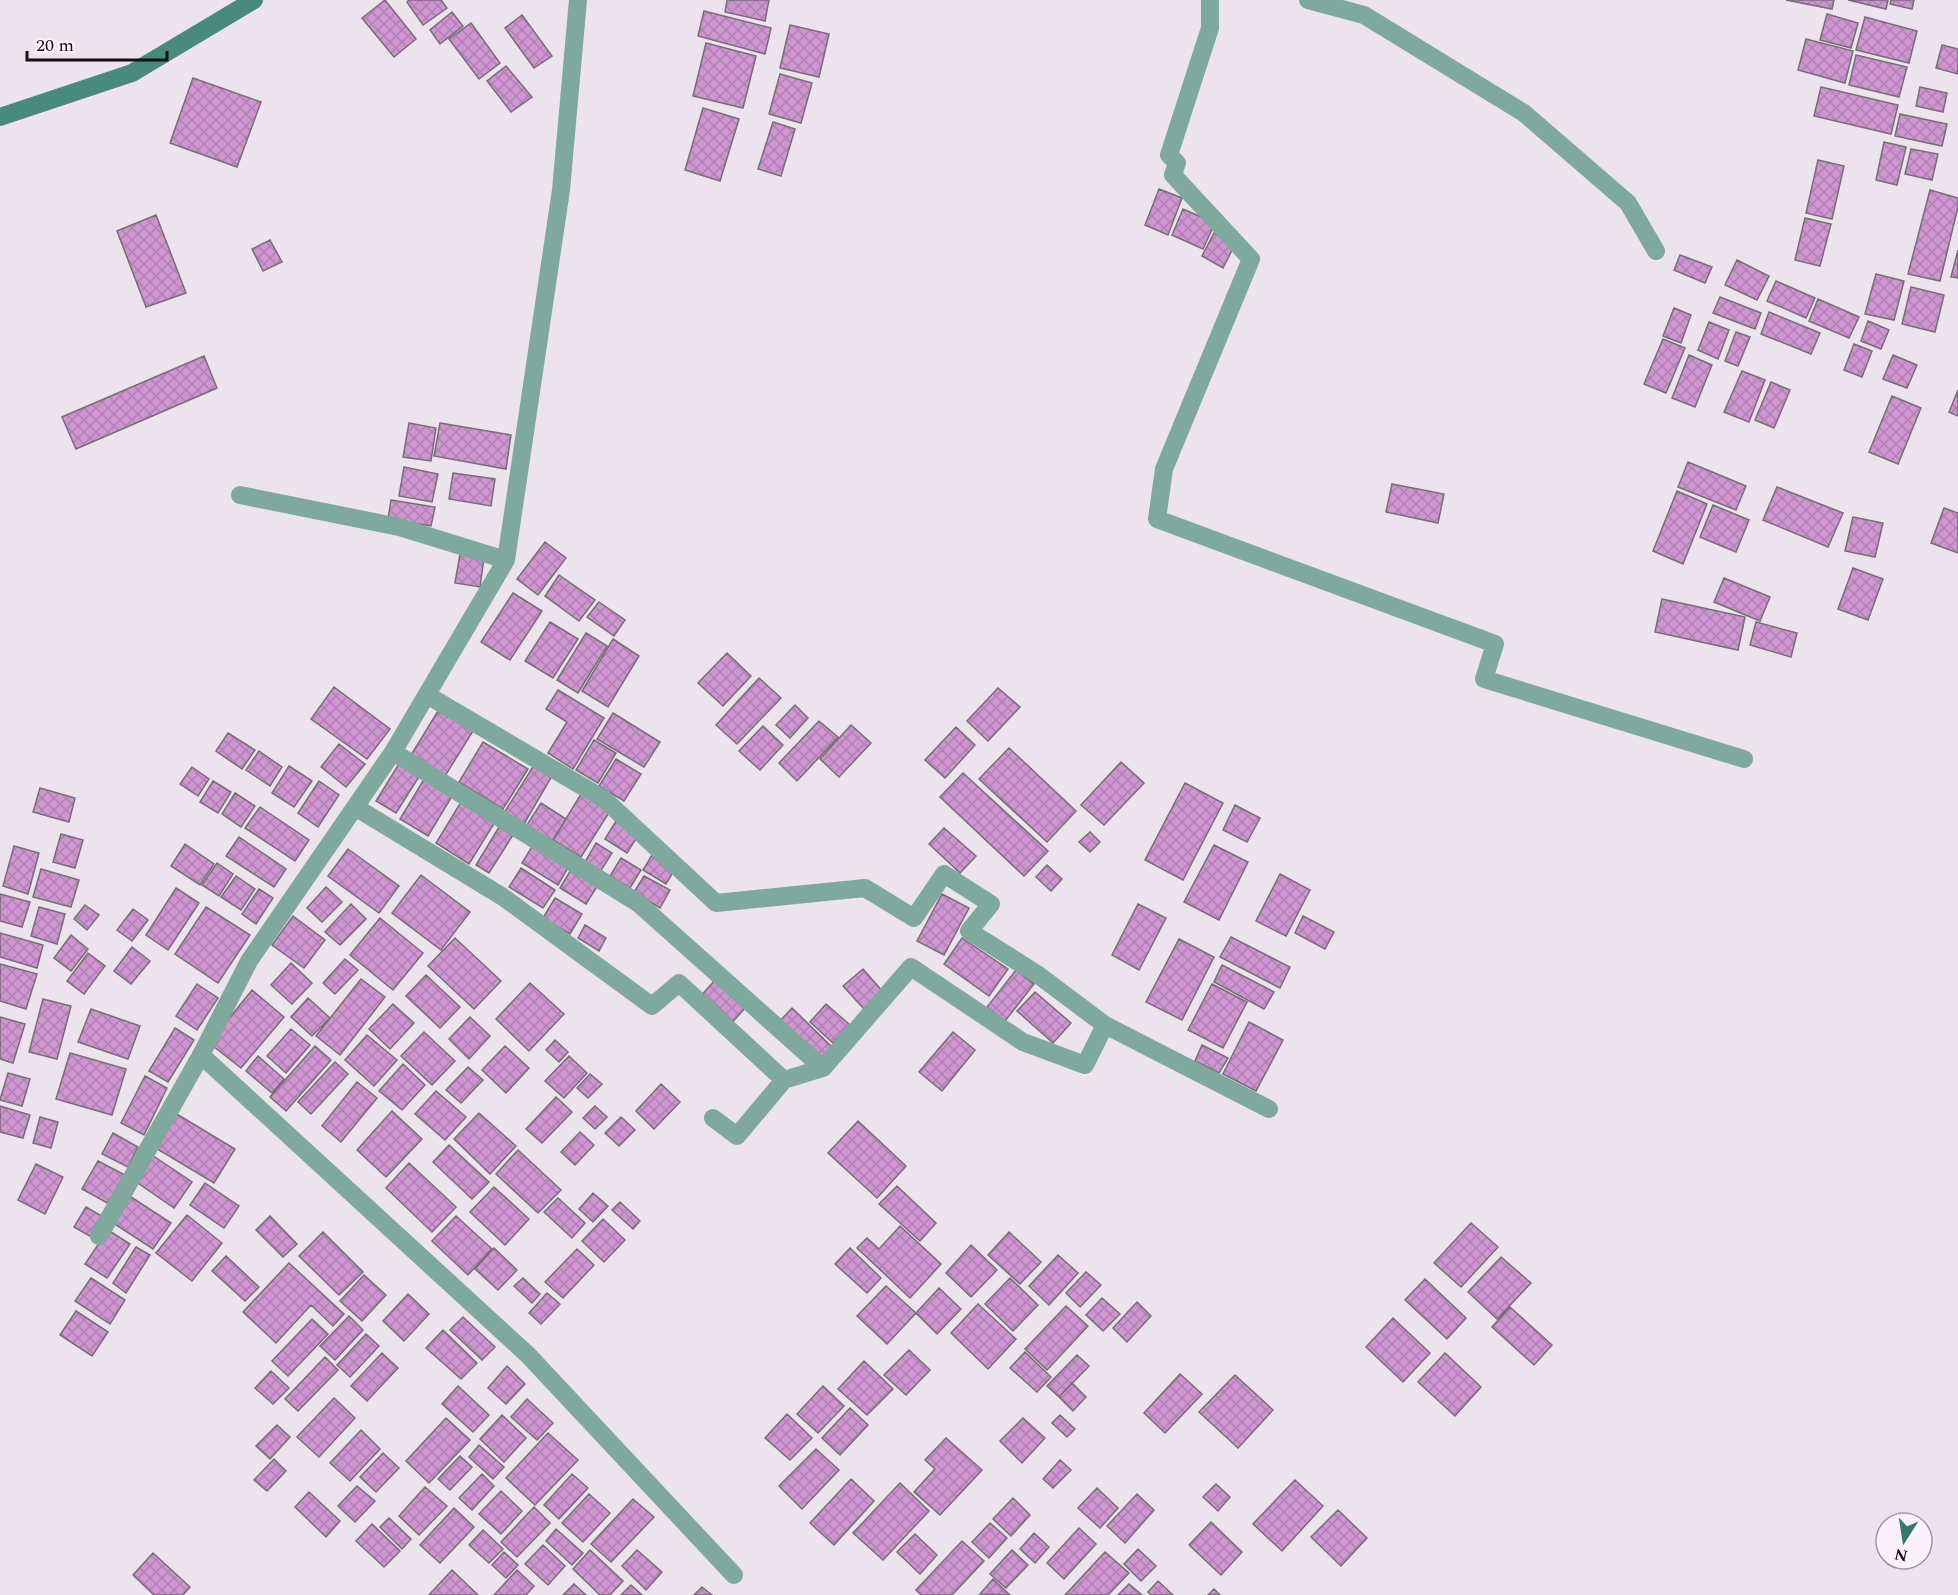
<svg xmlns="http://www.w3.org/2000/svg" width="1958" height="1595" viewBox="0 0 1958 1595" font-family="Spectral,serif">
<defs>
<pattern id="building-cross-hatch" width="8" height="8" patternUnits="userSpaceOnUse" patternTransform="scale(1.5)"><rect width="8" height="8" fill="#cf95d1"/><path d="M0 0l8 8M0 8l8-8" fill="none" stroke="#b17fb3"/></pattern>
</defs>
<rect width="100%" height="100%" fill="#ede3ed"/>
<path fill="url(#building-cross-hatch)" stroke="#766e76" stroke-width="1.5" d="M385 0 416 39 394 57 362 18Z
M409 0H441L447 8 423 25 407 2Z
M727 0H769L765 21 725 12Z
M1786 0H1834L1832 9Z
M1848 0H1888L1886 9Z
M1891 0H1914L1912 9 1890 4Z
M704 11 771 28 765 54 698 36Z
M452 12 463 26 440 44 430 30Z
M1827 14 1858 23 1851 48 1820 40Z
M522 15 552 56 534 68 505 28Z
M1865 17 1917 31 1909 63 1856 50Z
M471 23 500 63 479 79 449 39Z
M790 25 829 34 819 77 780 68Z
M1806 39 1853 51 1845 83 1798 70Z
M706 43 756 56 743 108 693 96Z
M1942 45 1958 49V74L1936 68Z
M1856 55 1907 67 1899 97 1849 85Z
M506 66 532 97 511 112 487 81Z
M780 74 812 83 801 123 769 114Z
M193 78 261 102 237 167 170 143Z
M1821 87 1898 105 1891 134 1814 116Z
M1920 87 1947 93 1943 112 1916 106Z
M703 108 739 119 720 181 685 170Z
M1900 114 1947 124 1942 146 1895 136Z
M773 122 795 129 781 176 758 169Z
M1884 142 1906 147 1897 185 1876 180Z
M1911 149 1938 154 1932 180 1905 174Z
M1818 160 1844 166 1832 219 1806 213Z
M1159 189 1182 198 1168 235 1145 225Z
M1930 190 1958 198V207L1940 281 1908 274Z
M1183 209 1215 223 1203 249 1172 235Z
M156 215 186 293 146 307 117 231Z
M1805 218 1831 224 1820 266 1795 260Z
M1214 233 1235 244 1223 268 1202 256Z
M270 240 282 262 263 271 252 249Z
M1958 250V278L1951 277Z
M1680 255 1712 267 1705 283 1674 270Z
M1737 260 1769 276 1757 300 1725 285Z
M1876 274 1904 281 1894 320 1865 314Z
M1776 281 1815 298 1806 318 1767 301Z
M1911 287 1944 295 1935 332 1902 324Z
M1720 297 1761 313 1755 329 1713 313Z
M1818 299 1859 317 1849 338 1809 321Z
M1674 308 1691 315 1681 343 1663 336Z
M1769 312 1820 333 1811 354 1761 334Z
M1868 321 1889 330 1881 349 1861 341Z
M1709 322 1729 330 1718 359 1698 350Z
M1736 332 1750 337 1738 366 1725 361Z
M1663 339 1685 348 1666 393 1644 384Z
M1854 344 1872 351 1862 377 1844 370Z
M1689 355 1712 365 1695 407 1672 398Z
M1893 355 1917 365 1907 388 1883 379Z
M204 356 217 388 76 449 62 417Z
M1742 371 1765 380 1749 422 1724 412Z
M1771 382 1790 390 1774 428 1755 420Z
M1958 390V416L1949 412Z
M1892 396 1921 408 1898 464 1869 452Z
M409 423 436 428 431 461 403 457Z
M440 423 511 435 506 469 434 456Z
M1688 462 1746 486 1736 510 1678 487Z
M404 467 438 474 432 502 399 496Z
M453 473 495 479 491 506 449 499Z
M1392 484 1444 494 1438 523 1386 512Z
M1777 487 1843 513 1828 547 1763 520Z
M1677 491 1707 504 1683 564 1653 551Z
M391 500 435 507 431 526 388 519Z
M1713 505 1749 520 1736 552 1700 537Z
M1944 508 1958 513V553L1931 543Z
M1853 517 1883 523 1875 557 1845 551Z
M545 542 566 558 538 595 517 579Z
M460 554 484 558 480 587 455 583Z
M1853 568 1883 579 1868 620 1838 609Z
M559 575 595 600 579 621 545 596Z
M1724 578 1770 597 1760 621 1714 602Z
M513 593 542 611 510 660 481 642Z
M1662 599 1745 617 1738 650 1655 632Z
M599 602 625 620 614 636 587 617Z
M550 622 578 639 553 678 525 661Z
M1756 622 1797 633 1791 657 1750 645Z
M586 633 607 646 578 693 557 680Z
M613 639 639 656 608 707 582 691Z
M727 653 751 676 723 706 698 683Z
M759 678 781 698 737 744 716 725Z
M334 687 390 729 367 759 311 719Z
M998 688 1020 707 988 741 967 721Z
M558 690 604 718 573 769 548 753 567 722 546 709Z
M795 705 808 718 790 738 776 725Z
M438 711 473 731 445 776 411 755Z
M613 713 660 742 644 767 597 739Z
M819 721 838 737 797 781 779 763Z
M851 725 871 743 839 777 820 759Z
M763 726 783 745 760 770 739 751Z
M956 727 975 745 945 778 925 760Z
M228 733 255 750 242 769 216 751Z
M594 740 616 753 598 783 576 770Z
M483 742 528 769 503 809 459 782Z
M339 744 365 764 346 787 321 767Z
M1009 748 1076 811 1047 842 979 779Z
M259 751 282 767 270 786 246 770Z
M402 759 422 772 396 813 376 801Z
M616 759 641 774 624 801 599 786Z
M1121 762 1144 783 1104 825 1081 805Z
M534 765 552 776 524 824 504 813Z
M289 766 312 781 294 807 272 793Z
M192 767 209 779 198 796 180 784Z
M963 773 1048 851 1024 876 940 797Z
M426 776 454 793 428 836 400 819Z
M213 781 231 792 218 813 200 802Z
M319 781 339 795 318 827 298 813Z
M1185 783 1223 803 1183 880 1145 860Z
M40 788 75 798 69 822 33 812Z
M235 793 255 806 241 827 222 814Z
M581 794 610 811 581 857 553 840Z
M461 802 495 822 469 864 436 843Z
M541 803 566 819 551 844 525 828Z
M1235 805 1260 818 1247 842 1223 830Z
M260 807 309 840 295 861 245 828Z
M616 821 639 834 627 853 605 839Z
M499 827 513 835 489 873 476 865Z
M944 828 976 856 960 873 929 844Z
M1090 832 1100 842 1090 852 1079 842Z
M61 834 83 840 75 868 53 862Z
M239 837 286 869 274 887 226 856Z
M596 843 612 853 600 872 585 862Z
M185 844 214 864 200 885 171 866Z
M533 845 569 866 558 885 522 863Z
M1214 845 1248 862 1219 920 1184 902Z
M14 846 39 853 28 894 3 886Z
M348 849 399 886 379 913 328 876Z
M652 855 675 869 666 884 643 870Z
M621 858 641 870 630 888 610 876Z
M217 863 233 874 219 896 202 885Z
M1047 865 1062 879 1051 891 1036 877Z
M521 868 555 890 543 908 509 887Z
M572 868 598 885 586 904 560 888Z
M41 869 79 880 71 907 33 897Z
M1280 874 1310 890 1286 936 1256 921Z
M421 875 470 912 441 950 392 913Z
M236 876 255 889 241 910 221 897Z
M644 876 670 890 660 908 634 892Z
M326 887 342 902 322 922 307 908Z
M176 888 199 903 168 950 146 935Z
M259 889 273 898 256 924 242 914Z
M0 894 30 902 22 927 0 921Z
M942 894 969 908 944 955 917 941Z
M555 898 582 914 570 934 543 918Z
M351 904 366 919 340 945 325 932Z
M1138 904 1166 918 1139 970 1112 955Z
M85 905 99 915 87 930 74 919Z
M39 907 65 914 57 944 31 936Z
M206 907 250 935 218 983 175 954Z
M133 909 148 920 132 941 117 930Z
M293 916 325 940 304 968 272 945Z
M1303 916 1334 932 1325 949 1295 933Z
M380 918 423 953 393 990 350 955Z
M585 925 606 938 599 951 578 938Z
M0 933 43 945 37 968 0 957Z
M71 935 88 949 71 971 54 958Z
M1231 937 1290 967 1280 988 1220 957Z
M455 938 501 981 474 1009 428 966Z
M962 938 1008 969 989 996 944 964Z
M1179 939 1214 957 1182 1020 1146 1002Z
M132 947 150 961 131 984 114 971Z
M88 953 105 966 84 994 67 981Z
M345 959 358 970 335 994 323 983Z
M291 963 312 983 292 1004 271 985Z
M0 964 37 974 26 1009 0 1001Z
M1222 965 1274 992 1264 1009 1214 982Z
M863 969 883 992 864 1009 843 986Z
M1016 970 1034 984 1005 1021 987 1007Z
M426 975 460 1007 440 1028 406 996Z
M361 979 385 997 340 1055 316 1036Z
M715 980 746 1007 730 1025 699 998Z
M530 983 564 1014 529 1051 496 1019Z
M197 984 218 998 197 1030 176 1016Z
M1212 984 1247 1002 1223 1048 1188 1030Z
M252 990 284 1017 241 1068 209 1043Z
M1035 992 1071 1023 1053 1043 1017 1011Z
M308 998 330 1018 312 1036 291 1017Z
M43 999 71 1006 57 1059 29 1052Z
M393 1004 414 1023 390 1049 369 1029Z
M826 1004 850 1025 833 1043 810 1022Z
M792 1008 833 1048 820 1061 779 1022Z
M91 1009 140 1026 128 1059 78 1042Z
M0 1017 25 1024 13 1063 0 1059Z
M470 1017 490 1036 469 1059 449 1039Z
M1249 1022 1283 1040 1256 1091 1223 1074Z
M175 1028 194 1040 168 1082 149 1071Z
M291 1029 310 1045 286 1073 267 1056Z
M424 1032 455 1061 432 1085 401 1056Z
M953 1032 975 1050 942 1091 919 1072Z
M367 1035 397 1060 374 1086 345 1060Z
M555 1040 568 1052 559 1062 546 1050Z
M1202 1045 1228 1058 1219 1073 1195 1061Z
M315 1046 331 1060 286 1111 270 1097Z
M505 1046 529 1068 506 1093 482 1070Z
M70 1053 126 1069 112 1115 56 1099Z
M258 1056 284 1079 272 1093 246 1071Z
M569 1056 587 1073 564 1098 545 1081Z
M335 1062 348 1074 311 1114 298 1102Z
M403 1064 425 1085 402 1110 379 1091Z
M468 1067 483 1080 461 1103 446 1090Z
M8 1073 30 1079 22 1106 0 1100Z
M590 1074 602 1084 588 1098 577 1088Z
M145 1076 167 1088 144 1135 121 1123Z
M357 1082 377 1098 341 1142 322 1126Z
M661 1084 680 1102 654 1129 636 1111Z
M436 1091 466 1117 445 1140 415 1114Z
M556 1097 572 1112 542 1143 526 1129Z
M0 1106 30 1115 23 1138 0 1132Z
M595 1106 607 1117 595 1129 583 1118Z
M392 1111 422 1139 386 1177 357 1150Z
M175 1113 235 1149 214 1183 154 1147Z
M479 1113 516 1146 490 1174 454 1139Z
M40 1117 58 1122 51 1148 33 1143Z
M621 1117 635 1130 619 1146 605 1133Z
M858 1121 906 1166 877 1198 828 1153Z
M580 1132 594 1145 575 1165 561 1152Z
M113 1133 138 1147 128 1167 102 1154Z
M449 1145 489 1182 472 1199 433 1162Z
M518 1150 561 1190 538 1213 496 1174Z
M152 1155 192 1182 174 1208 135 1181Z
M98 1161 125 1175 109 1204 82 1189Z
M409 1163 456 1207 432 1232 386 1188Z
M36 1164 63 1177 45 1214 18 1200Z
M205 1183 239 1206 224 1228 190 1205Z
M897 1186 936 1223 920 1241 879 1204Z
M494 1187 529 1219 505 1245 470 1212Z
M593 1193 608 1206 593 1222 579 1209Z
M128 1195 171 1223 153 1249 110 1221Z
M558 1198 585 1223 572 1238 544 1212Z
M620 1202 640 1221 633 1229 612 1210Z
M86 1207 105 1218 93 1238 74 1227Z
M187 1215 222 1243 192 1281 156 1253Z
M270 1216 297 1244 283 1257 256 1230Z
M456 1216 492 1249 468 1275 432 1241Z
M603 1219 625 1240 604 1262 582 1241Z
M1471 1223 1498 1247 1461 1287 1434 1263Z
M900 1226 941 1264 910 1298 857 1248 867 1238 879 1249Z
M108 1230 130 1244 107 1278 85 1264Z
M323 1232 363 1272 339 1295 299 1256Z
M1009 1232 1041 1262 1020 1284 988 1255Z
M971 1245 997 1270 971 1297 946 1273Z
M136 1247 150 1255 126 1293 113 1283Z
M494 1248 517 1270 498 1290 475 1269Z
M850 1248 881 1278 867 1293 835 1264Z
M577 1249 594 1265 563 1298 545 1282Z
M1058 1255 1078 1273 1049 1305 1029 1286Z
M226 1256 259 1287 245 1301 212 1271Z
M1501 1257 1531 1283 1497 1319 1468 1292Z
M289 1263 344 1314 333 1326 311 1305 276 1343 243 1312Z
M1086 1272 1101 1285 1080 1307 1066 1293Z
M364 1275 386 1295 362 1321 340 1301Z
M91 1278 125 1300 110 1324 75 1301Z
M523 1278 540 1294 532 1303 514 1286Z
M1010 1278 1038 1305 1013 1331 985 1304Z
M1425 1279 1466 1318 1447 1339 1405 1300Z
M886 1286 916 1313 887 1344 857 1316Z
M939 1288 961 1309 937 1334 916 1313Z
M547 1293 560 1304 541 1324 529 1313Z
M408 1294 429 1314 404 1341 383 1321Z
M1102 1298 1120 1314 1103 1331 1086 1315Z
M1137 1302 1151 1316 1127 1342 1113 1328Z
M978 1304 1016 1339 988 1369 951 1333Z
M1066 1306 1088 1326 1047 1370 1025 1349Z
M1510 1307 1552 1345 1534 1365 1492 1327Z
M76 1311 108 1332 92 1356 60 1335Z
M349 1316 363 1330 335 1360 320 1346Z
M463 1317 495 1347 482 1360 450 1330Z
M1393 1318 1430 1353 1403 1382 1366 1347Z
M312 1319 328 1334 288 1376 272 1361Z
M443 1330 477 1363 461 1379 426 1348Z
M366 1334 379 1346 350 1377 337 1365Z
M909 1350 930 1370 906 1395 884 1375Z
M1025 1352 1051 1377 1037 1392 1010 1368Z
M382 1353 398 1368 367 1401 351 1386Z
M1445 1353 1481 1387 1455 1416 1418 1382Z
M1077 1355 1089 1366 1059 1397 1047 1386Z
M325 1357 338 1370 298 1411 285 1399Z
M864 1361 893 1389 867 1415 838 1389Z
M507 1366 525 1384 506 1404 488 1388Z
M271 1371 289 1388 273 1404 255 1388Z
M1180 1374 1202 1394 1165 1433 1144 1413Z
M1235 1375 1273 1410 1238 1448 1199 1412Z
M1072 1383 1086 1397 1073 1411 1059 1397Z
M458 1386 489 1415 473 1432 442 1404Z
M823 1386 844 1406 818 1433 797 1414Z
M334 1398 355 1418 319 1457 297 1437Z
M527 1399 553 1423 537 1440 511 1417Z
M850 1408 868 1425 840 1455 822 1438Z
M787 1414 812 1438 790 1460 765 1438Z
M502 1415 526 1438 504 1462 480 1439Z
M1060 1415 1075 1429 1067 1437 1052 1423Z
M446 1418 470 1440 429 1483 406 1461Z
M1023 1418 1045 1438 1022 1463 1000 1441Z
M277 1425 290 1437 270 1459 256 1446Z
M361 1430 380 1449 350 1481 330 1463Z
M548 1433 578 1460 535 1505 506 1478Z
M946 1438 982 1470 940 1515 914 1492 935 1469 925 1460Z
M479 1445 504 1467 493 1479 469 1457Z
M816 1449 839 1470 802 1509 779 1486Z
M383 1453 399 1468 376 1492 360 1477Z
M460 1456 472 1467 450 1490 438 1479Z
M274 1459 286 1471 267 1491 254 1480Z
M1060 1460 1071 1470 1053 1488 1043 1479Z
M482 1474 494 1486 472 1510 459 1498Z
M572 1474 588 1488 559 1519 544 1505Z
M851 1479 874 1501 834 1545 810 1523Z
M1295 1480 1323 1506 1282 1551 1253 1524Z
M900 1483 929 1511 883 1560 853 1533Z
M1216 1484 1230 1497 1218 1511 1203 1497Z
M357 1486 375 1501 355 1522 338 1506Z
M425 1487 447 1506 419 1535 399 1516Z
M1097 1488 1118 1508 1100 1528 1078 1508Z
M501 1491 522 1511 501 1534 479 1514Z
M309 1492 340 1521 326 1537 295 1507Z
M589 1494 610 1513 583 1542 562 1523Z
M1137 1494 1154 1510 1125 1543 1107 1526Z
M1013 1498 1030 1515 1011 1536 993 1519Z
M633 1499 654 1517 611 1562 591 1544Z
M534 1507 550 1523 517 1557 501 1542Z
M454 1508 474 1527 440 1563 420 1545Z
M1338 1510 1367 1538 1341 1566 1311 1537Z
M389 1518 411 1539 402 1549 380 1527Z
M1211 1522 1242 1552 1221 1575 1189 1545Z
M990 1523 1007 1538 989 1558 972 1542Z
M372 1524 400 1551 384 1567 356 1541Z
M1079 1528 1096 1544 1064 1579 1047 1563Z
M556 1529 583 1553 572 1565 546 1541Z
M483 1530 503 1549 489 1563 469 1545Z
M1034 1533 1049 1547 1035 1563 1020 1549Z
M915 1534 937 1555 920 1574 897 1552Z
M962 1541 984 1561 952 1595H921L916 1590Z
M543 1545 565 1566 548 1585 525 1564Z
M1138 1549 1156 1566 1141 1581 1124 1564Z
M590 1550 623 1581 610 1595H600L573 1569Z
M637 1550 662 1572 646 1590 622 1566Z
M1012 1550 1028 1565 1006 1588 990 1574Z
M504 1552 518 1565 506 1578 492 1565Z
M1105 1552 1129 1573 1108 1595H1065Z
M153 1553 190 1587 183 1595H154L133 1575Z
M452 1570 478 1595H429Z
M517 1570 534 1586 526 1595H494Z
M993 1579 1010 1595 980 1594Z
M1158 1581 1173 1595H1151L1148 1592Z
M574 1584 586 1595H563Z
M1129 1584 1142 1595H1118Z
M631 1585 642 1595H621Z
M702 1587 712 1595H694Z
M1214 1589 1220 1595H1208Z"/>
<g fill="none" stroke-linecap="round" stroke-linejoin="round">
<path stroke="#80a99d" stroke-width="18" d="M578 0 561 190 506 560 393 752 249 961 201 1055 528 1355 734 1575
M1210 0V28L1169 155 1177 163 1173 175 1251 259 1164 469 1157 519 1495 644 1484 679 1744 759
M1308 0 1364 15 1524 113 1628 203 1656 251
M240 495 399 527 506 560
M427 695 604 799 716 903 865 888 914 918 944 874 991 904 969 931 1037 974 1105 1025
M393 752 638 903 823 1068
M355 807 503 897 652 1006 679 983 784 1080
M713 1118 737 1136 784 1080 823 1068 911 967 1023 1042 1085 1065 1105 1025 1269 1109
M99 1236 201 1055"/>
<path stroke="#498a7a" stroke-width="18" d="M0 117 132 73 254 0"/>
</g>
<g transform="translate(1904 1541) rotate(192)"><circle r="28" fill="#fbf1fb" stroke="#9f979f" stroke-width="1.5"/>
<path d="M0-4.5L10 22L0 15L-10 22Z" fill="#377868"/>
<text y="-9" font-size="16" font-weight="bold" text-anchor="middle" fill="#151115">N</text>
</g>
<path d="M27 51v9h140v-9" fill="none" stroke="#151115" stroke-width="3"/>
<text x="36" y="51" font-size="18" fill="#151115" stroke="#fbf1fb" stroke-width="4.5" paint-order="stroke">20 m</text>
</svg>
